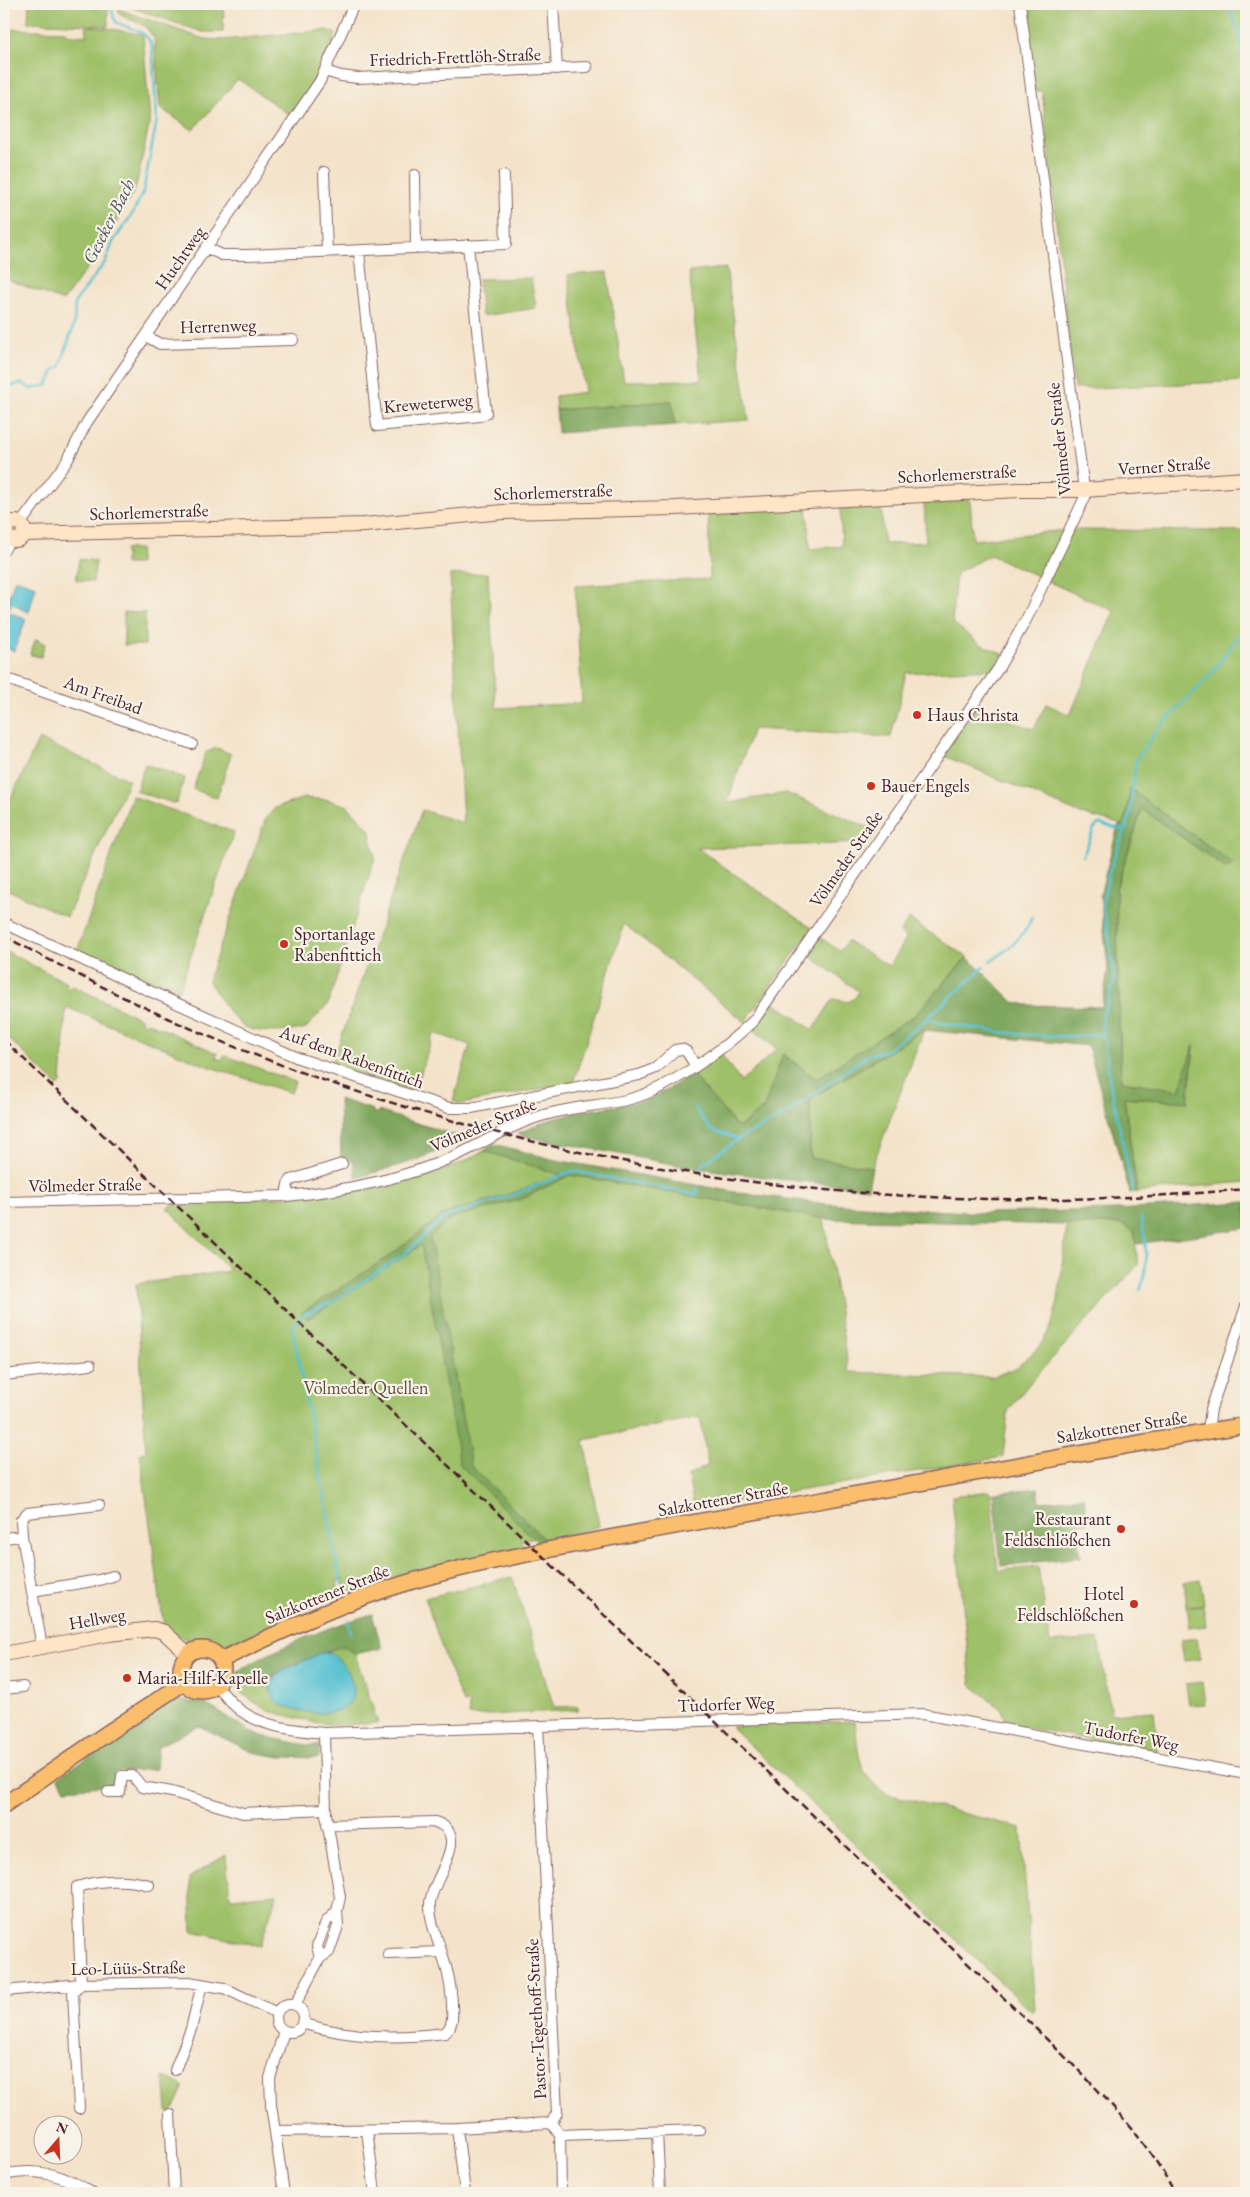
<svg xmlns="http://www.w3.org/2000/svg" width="1250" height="2197" viewBox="0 0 1250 2197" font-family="'EB Garamond',serif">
<rect width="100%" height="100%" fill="#f7f3e8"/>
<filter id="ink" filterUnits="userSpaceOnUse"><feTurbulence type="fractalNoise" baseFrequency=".02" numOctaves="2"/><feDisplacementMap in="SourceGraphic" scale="10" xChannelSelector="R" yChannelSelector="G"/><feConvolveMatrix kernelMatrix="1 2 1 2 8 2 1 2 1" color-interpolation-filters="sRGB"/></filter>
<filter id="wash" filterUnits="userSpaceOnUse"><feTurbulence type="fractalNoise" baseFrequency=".0096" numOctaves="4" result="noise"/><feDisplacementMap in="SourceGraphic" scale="20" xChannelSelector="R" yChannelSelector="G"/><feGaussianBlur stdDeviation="1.12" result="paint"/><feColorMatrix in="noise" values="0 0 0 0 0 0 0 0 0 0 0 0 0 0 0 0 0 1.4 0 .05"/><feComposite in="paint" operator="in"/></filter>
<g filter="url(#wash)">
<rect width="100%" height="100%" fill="#f4e3ca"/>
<path fill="#9ec068" stroke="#74704a" d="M29 4H108V26L28 22Z
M121 4H224L223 32H202Z
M1023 4H1246V381L1074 389 1042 91H1035Z
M118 9 204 39 223 40 327 30 336 34 319 74 291 116 238 79 193 130 160 108 154 38 145 26 120 15Z
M86 26 108 28 143 35 150 121 136 187 101 249 63 301 4 278V29L66 31V34L86 36Z
M726 268 749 420 675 425 671 401 556 410 555 396 585 392 568 275 607 272 624 381 701 380 689 272Z
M531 278 536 308 482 316 478 279Z
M970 499 973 540 1065 530 1042 578 990 555 956 573 952 622 980 644 1003 654 994 669 906 673 891 737 753 729 727 803 786 793 877 831 869 843 697 848 812 928 745 1022 624 924 573 1083 460 1104 453 1101 470 1045 434 1033 415 1091 331 1066 422 810 463 823 450 575 488 573 496 708 582 703 575 586 710 579 708 510 807 504 810 549 842 546 840 505 881 503 884 544 926 542 924 501Z
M1071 530 1246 531V1182L1137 1192 1124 1097 1188 1102 1194 1048 1179 1090 1121 1081 1116 889 1142 809 1227 869 1232 863 1130 790 1126 818 1123 825 1081 814 942 755 975 709 1034 729 1046 704 1070 715 1114 611 1047 581Z
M125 549H140L139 564H125Z
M79 559 96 561 93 582 76 580Z
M124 612 145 613V645H124Z
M36 639 45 644 41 657 31 655 30 653Z
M39 739 129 780 67 917 4 888V813Z
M217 748 231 754 217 798 193 789 206 752Z
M145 764 185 778 176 804 136 791Z
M132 796 234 832 179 990 76 954Z
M304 798 329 800 348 806 369 829 375 857 328 1004 305 1029C287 1031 266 1035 247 1028 235 1024 215 992 208 980L266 818 275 808Z
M909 919 967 957 915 1015 816 1079 783 1054 764 1108 738 1128 692 1074 721 1054 741 1082 777 1049 754 1031 773 1002 813 1030 833 999 848 1002 856 997 858 991 807 954 819 937 840 951 847 941 889 966 906 939 900 932Z
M4 950 67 983 66 986 70 987 71 985 142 1019 141 1022 145 1024 147 1022 217 1053 216 1058 222 1060 224 1055 295 1082 291 1093 207 1066 66 1007 61 1083 58 1086 4 1034Z
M924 1030 872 1167 810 1158V1099Z
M484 1151 824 1219 849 1372 992 1377 1016 1368 1040 1346 1051 1327 1058 1301 1067 1225 1123 1224 1134 1231 1138 1265 1028 1385 1008 1411 1003 1457 694 1508 688 1476 708 1465 700 1417 584 1440 599 1526 546 1541 542 1537 520 1541 526 1548C463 1558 407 1572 345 1592L343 1579 337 1581 339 1594 220 1649 215 1638 211 1649 191 1642 164 1628 140 1453 146 1452 136 1284 230 1271 167 1208 175 1204 364 1191 414 1181 459 1164Z
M990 1491 998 1571 1038 1566 1050 1643 1098 1639 1111 1714 1154 1711 1158 1752 1007 1724 1002 1709 971 1685 952 1496Z
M512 1577 554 1707 578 1706V1710L469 1716 468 1702 463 1703 446 1660 425 1598Z
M1200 1579 1204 1604 1187 1606 1184 1582Z
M1203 1605 1206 1626 1190 1628 1187 1607Z
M1197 1638 1200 1659 1184 1661 1181 1640Z
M344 1645 355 1654 378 1723 337 1725 312 1722 268 1711 238 1691 237 1684 238 1671 249 1682 262 1680 275 1675 271 1681 348 1705 352 1692 330 1652H325Z
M1202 1682 1205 1704 1189 1705 1186 1684Z
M855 1721C859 1755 856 1774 887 1794L1021 1828 1035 2009 1032 2012 731 1727 746 1725Z
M226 1855 230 1898 277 1894 260 1946 192 1931 190 1877Z
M164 2076 184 2086 172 2112 167 2111Z"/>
<path fill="#7ea65c" stroke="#646244" d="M672 401 675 425 558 433 556 410Z
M1130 789 1232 863 1227 869 1142 809 1116 889 1121 1081 1179 1090 1194 1045 1188 1102 1124 1097 1137 1192 1130 1193 1088 1046 924 1030 810 1099V1158L872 1167 868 1188 778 1179 683 1166 523 1136 518 1133 546 1121 577 1112 645 1101 665 1091 692 1074 738 1128 764 1108 783 1054 816 1079 915 1015 967 957 1014 1002 1028 1005 1102 1007 1108 968 1100 895 1118 826 1123 825 1126 818Z
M339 1099 373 1110V1112L376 1114 378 1111 468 1139 414 1161 356 1178 353 1161 341 1160Z
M494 1144 556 1160 741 1193 827 1204 986 1213 1116 1210 1246 1202V1228L1137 1244 1134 1231 1122 1224 1067 1225 824 1219 570 1175 520 1200 454 1217 430 1237 471 1466 546 1541 538 1543 460 1465 421 1245 308 1319 301 1313 388 1257 444 1214 516 1192 561 1175 484 1151Z
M1038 1488 1040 1502 1084 1497 1087 1524 1076 1525 1080 1557 1001 1566 993 1493Z
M372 1614 382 1648 355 1654 344 1646 320 1653 262 1680 248 1682 238 1671C280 1646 326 1628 372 1614Z
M175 1700 204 1703 257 1735 306 1745H319V1758L280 1757 252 1752 199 1726 158 1746 156 1769 114 1772V1785L65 1789 58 1777Z"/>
<path fill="#57c1d2" stroke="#50707e" d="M15 579 36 586 29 612 21 609 12 602 8 612 26 619 14 651 4 647V611Z
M329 1652C344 1661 362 1689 348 1705 335 1720 287 1711 274 1700L270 1689 275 1675 320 1653Z"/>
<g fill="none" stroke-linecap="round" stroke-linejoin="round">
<path stroke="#57c1d2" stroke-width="2.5" d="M1228 4 1241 39 1243 88 1246 102
M4 388 22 383 31 389 48 385 54 370 60 367 74 324 75 302 106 261 113 242 133 213 143 192 157 120 152 47C147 29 131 30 116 22L112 12 114 4
M1083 856 1094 829 1098 824 1124 830
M990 962C1007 950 1025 937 1032 917
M925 1020 984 967
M694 1107 711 1130 738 1139
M701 1172 703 1164 740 1138 783 1116 868 1055 888 1050 925 1020C980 1030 1047 1041 1103 1034
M1133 1192 1111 1088 1103 1034 1102 1018 1114 983 1111 947 1102 904 1110 869 1129 819 1136 760 1155 732 1212 673 1246 625
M1140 1290C1150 1266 1146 1243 1141 1218
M341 1584 292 1327 302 1315 332 1302 405 1254 444 1217 518 1193 573 1171 697 1195 698 1187
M348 1620 351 1634"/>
</g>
</g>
<g filter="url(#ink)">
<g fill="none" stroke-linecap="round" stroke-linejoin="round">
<g stroke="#866463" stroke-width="12">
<path id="street" d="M553 4 557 69
M325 71 341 76 358 78 587 67
M324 172 327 252
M415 175 416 248
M207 248 222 255H248L506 244 504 175
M359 251 377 426 480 416 486 413 468 245
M146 336 160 344 293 340
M20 524 67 461 87 422 320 81 354 4
M4 550 10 539
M4 678 192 744
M4 923 132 983 298 1058 449 1108H471L639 1075 656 1068 675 1050 682 1049 687 1052 695 1065
M286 1196 288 1184 291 1180 342 1164
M4 1202 286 1196C344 1191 401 1180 455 1156 484 1143 510 1125 541 1116 569 1107 598 1106 626 1100 665 1092 726 1048 754 1020L998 669 1026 620 1085 497 1020 4
M4 1375 90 1365
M1208 1431 1211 1409 1246 1306
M4 1538 22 1536
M32 1591 99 1580 113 1576
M42 1647 22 1536 21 1520 27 1513 99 1505
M216 1686C223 1692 228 1700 235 1706 258 1727 294 1730 324 1733L923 1714 1246 1774
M4 1689 23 1687
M108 1792H120L122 1776H133L142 1787 172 1792 243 1813 325 1809
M388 1954 441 1952
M320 1958 317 1946 326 1922 337 1911
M4 1991 81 1984 189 1982 224 1988 277 2013
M276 2018a14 14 0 1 1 28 0a14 14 0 1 1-28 0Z
M295 2005 320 1958 329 1952 338 1926 337 1911 340 1897 326 1814 324 1733
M305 2024C352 2038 396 2039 445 2033L450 2027 452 2020C453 2002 450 1980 445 1963 440 1944 429 1923 430 1903 432 1879 473 1834 435 1822L327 1825
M175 2070 191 2029 202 1984
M79 2108 73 1993 81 1984 77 1887C99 1880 127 1878 149 1885
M170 2114 174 2193
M551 2123 560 2135 699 2130
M457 2128 465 2193
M367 2130 375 2193
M276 2131 457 2128 551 2123 557 2113 538 1726
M657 2132 660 2193
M560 2135 561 2193
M4 2175C35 2167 66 2175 92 2193
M284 2193 271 2105 270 2078 284 2031"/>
</g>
<g stroke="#866463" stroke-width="16">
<path id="secondary" d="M6 531a9 9 0 1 1 18 0a9 9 0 1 1-18 0Z
M24 534 364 525 503 512 675 508 1019 490H1084L1246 479
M4 1654 109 1634 154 1629 164 1632 188 1654"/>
</g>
<g stroke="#866463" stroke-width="18">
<path id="primary" d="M181 1670a21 21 0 1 1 42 0a21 21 0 1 1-42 0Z
M221 1660C273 1635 326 1610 381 1591 440 1571 501 1559 562 1547 649 1530 736 1515 823 1500 964 1476 1105 1448 1246 1425
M4 1805 109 1732 185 1682"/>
</g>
<use href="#street" stroke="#fff" stroke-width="10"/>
<use href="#secondary" stroke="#fde5c5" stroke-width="14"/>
<use href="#primary" stroke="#fabe6d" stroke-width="15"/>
<path stroke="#4a1f2b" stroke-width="2.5" stroke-dasharray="8 4" stroke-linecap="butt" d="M4 936C76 974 149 1012 225 1043 554 1176 893 1222 1246 1189
M4 1040 1057 2049C1102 2093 1145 2137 1175 2193"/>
</g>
</g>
<g fill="#c8321e" stroke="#f7f3e8" stroke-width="2">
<circle cx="917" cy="715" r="5"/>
<circle cx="871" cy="786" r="5"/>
<circle cx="284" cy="944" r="5"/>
<circle cx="1121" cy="1529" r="5"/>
<circle cx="1134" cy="1604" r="5"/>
<circle cx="127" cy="1678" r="5"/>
</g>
<g text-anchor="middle" stroke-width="4.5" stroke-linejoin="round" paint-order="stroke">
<g font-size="18" fill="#4a1f2b" stroke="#f7f3e8">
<text transform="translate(455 57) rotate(-2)" y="6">Friedrich-Frettlöh-Straße</text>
<text transform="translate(180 258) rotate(-55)" y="6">Huchtweg</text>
<text transform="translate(218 326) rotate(-2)" y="6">Herrenweg</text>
<text transform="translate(428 403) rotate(-5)" y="6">Kreweterweg</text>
<text transform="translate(1059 439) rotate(-96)" y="6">Völmeder Straße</text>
<text transform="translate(1164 466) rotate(-4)" y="6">Verner Straße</text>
<text transform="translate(957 474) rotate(-3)" y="6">Schorlemerstraße</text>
<text transform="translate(553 492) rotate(-2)" y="6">Schorlemerstraße</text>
<text transform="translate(149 512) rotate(-2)" y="6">Schorlemerstraße</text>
<text transform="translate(103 695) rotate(20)" y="6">Am Freibad</text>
<text transform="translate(846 859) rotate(-55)" y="6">Völmeder Straße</text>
<text transform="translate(352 1057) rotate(20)" y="6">Auf dem Rabenfittich</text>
<text transform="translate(483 1125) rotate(-23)" y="6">Völmeder Straße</text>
<text transform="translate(85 1185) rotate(-1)" y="6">Völmeder Straße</text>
<text transform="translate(1122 1427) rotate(-9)" y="6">Salzkottener Straße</text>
<text transform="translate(723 1499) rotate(-10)" y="6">Salzkottener Straße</text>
<text transform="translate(327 1594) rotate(-22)" y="6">Salzkottener Straße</text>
<text transform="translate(97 1619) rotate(-10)" y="6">Hellweg</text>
<text transform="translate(726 1704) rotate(-2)" y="6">Tudorfer Weg</text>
<text transform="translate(1131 1736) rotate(11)" y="6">Tudorfer Weg</text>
<text transform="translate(128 1968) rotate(-1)" y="6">Leo-Lüüs-Straße</text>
<text transform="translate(536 2019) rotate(-93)" y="6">Pastor-Tegethoff-Straße</text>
</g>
<g font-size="18" fill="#4a1f2b" stroke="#f7f3e8" text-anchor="start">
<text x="927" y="721">Haus Christa</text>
<text x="881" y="792">Bauer Engels</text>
<text x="294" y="940">Sportanlage<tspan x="294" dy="21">Rabenfittich</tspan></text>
<text x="1111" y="1525" text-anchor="end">Restaurant<tspan x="1111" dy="21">Feldschlößchen</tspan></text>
<text x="1124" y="1600" text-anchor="end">Hotel<tspan x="1124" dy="21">Feldschlößchen</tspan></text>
<text x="137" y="1684">Maria-Hilf-Kapelle</text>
</g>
<g font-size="18" fill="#634f3d" stroke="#f7f3e8">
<text x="366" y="1394">Völmeder Quellen</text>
</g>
<g font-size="19" font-style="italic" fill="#4e505d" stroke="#f7f3e8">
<text transform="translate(108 221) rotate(-63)" y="7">Geseker Bach</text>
</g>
</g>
<rect width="1250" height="2197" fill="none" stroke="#f7f3e8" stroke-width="20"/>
<g transform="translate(58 2140) rotate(19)"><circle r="24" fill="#f7f3e8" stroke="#b29e9c"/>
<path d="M0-4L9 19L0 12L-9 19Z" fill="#c8321e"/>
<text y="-8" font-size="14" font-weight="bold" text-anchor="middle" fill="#4a1f2b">N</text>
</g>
</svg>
